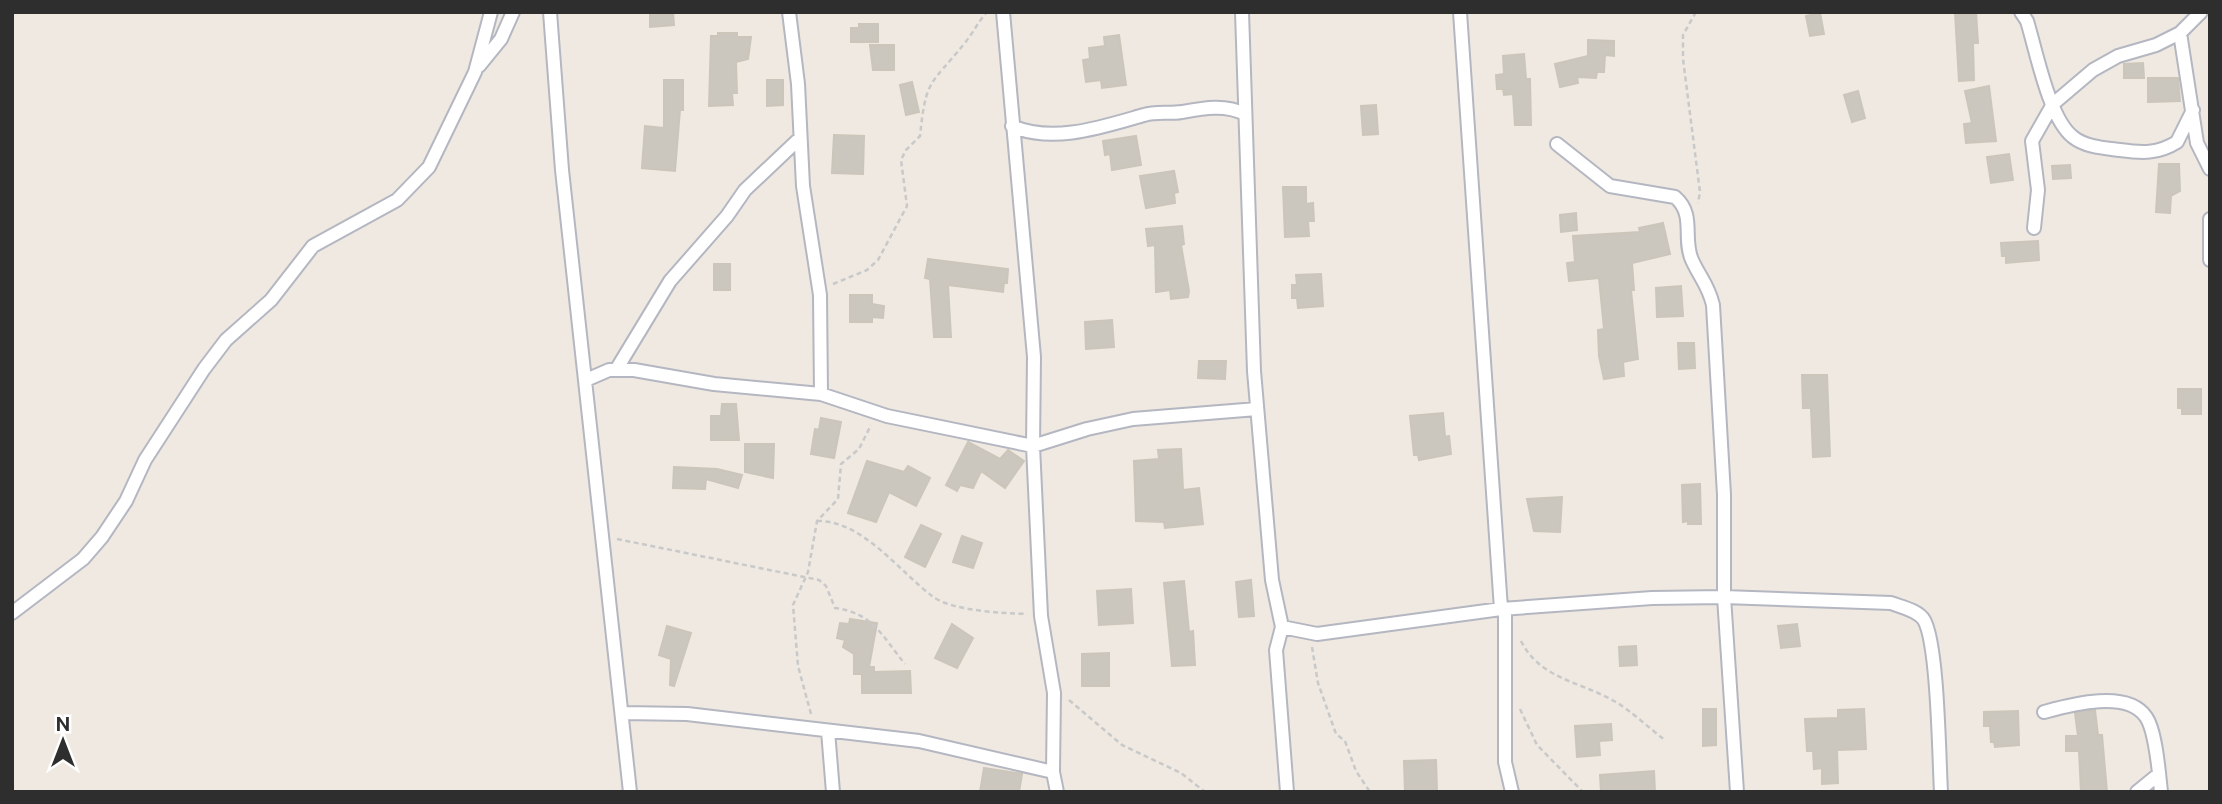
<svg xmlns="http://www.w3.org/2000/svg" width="2222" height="804" viewBox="0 0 2222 804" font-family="'Public Sans',sans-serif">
<rect width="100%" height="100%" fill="#efe9e1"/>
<path fill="#cbc7bf" stroke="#cbc5ba" stroke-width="2" d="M650 12H673L674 25 650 27Z
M1963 12H1976L1978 43H1973L1974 80 1959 81 1955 13Z
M1820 13 1824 34 1810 36 1806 16Z
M859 24H878V42H851V28H859Z
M718 33H737V37H751L748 59 736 62 737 93H732L733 105 709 106 711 36H718Z
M1119 35 1126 85 1102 88 1101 80 1086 82 1083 60 1090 59 1089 48 1105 46 1104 37Z
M1588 40 1614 41V56L1605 55 1604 72H1597L1596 78 1577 77 1578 83 1560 87 1555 64 1588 56Z
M870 45H894V70H873Z
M1524 54 1526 79H1530L1531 125H1515L1513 94 1504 95 1503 89H1497L1496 75 1504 74 1503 56Z
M2143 63 2144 78H2124V64Z
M2148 78H2178L2180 101 2148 102Z
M664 80H683V110H680L675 171 642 168 645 126 664 128Z
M767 80H783V105L767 106Z
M912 82 919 112 906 115 900 85Z
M1989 86 1996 141 1966 143 1964 124 1972 123 1965 91Z
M1858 91 1865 118 1852 122 1844 95Z
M1376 105 1378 134 1363 135 1361 106Z
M834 135 864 136 863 174 832 173Z
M1136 136 1141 165 1112 170 1110 154 1105 155 1103 141Z
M2009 154 2013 180 1991 183 1987 157Z
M2159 164H2179L2180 191 2171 196 2170 213 2156 212Z
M2070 165 2071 178 2053 179 2052 166Z
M1174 171 1178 192 1174 193 1175 203 1146 208 1140 176Z
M1283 187H1306V204L1313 203 1314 221H1308L1309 236 1285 237Z
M1576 213 1577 230 1561 232 1560 215Z
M1663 223 1670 254 1632 263 1634 290H1631L1638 359 1623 362 1624 376 1604 379 1599 356 1598 330 1604 329 1599 278 1569 281 1567 263 1575 262 1573 236 1640 232 1639 228Z
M1182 226 1184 244 1181 245 1189 291 1188 297 1171 299 1170 290 1156 292 1155 245 1148 246 1146 229Z
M2038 241 2039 260 2006 263V256H2002L2001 243Z
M928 259 1008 269 1007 283H1004L1003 292 948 285 951 337H934L930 279 925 278Z
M714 264H730V290H714Z
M1321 274 1323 306 1298 308 1297 298H1292V285H1297L1296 275Z
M1681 286 1683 316 1657 317 1656 288Z
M850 295H872V304L884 306 883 318 872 317V322H850Z
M1112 320 1114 347 1086 349 1085 322Z
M1678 343H1694L1695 368 1679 369Z
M1199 361H1226L1225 379 1198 378Z
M1802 375H1827L1830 456 1813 457 1811 408H1803Z
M2178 389H2201V414H2182V408H2178Z
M722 404H736L739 440H711V416H721Z
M1443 413 1445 437 1449 436 1451 454 1419 460 1418 455H1414L1410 416Z
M821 418 841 422 834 458 811 454 815 429 819 430Z
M968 442 1000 459 1008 450 1024 461 1005 488 981 471 973 488 960 485 957 491 946 485Z
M745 444H774L773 478 745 472Z
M1181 449 1183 490 1199 488 1203 524 1165 528 1164 522 1136 521 1134 461 1159 459 1158 450Z
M867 461 904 472 908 466 930 478 916 506 889 492 876 522 848 513Z
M674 467 717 469 742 475 738 488 706 479 705 489 673 488Z
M1700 484 1701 524H1688V521L1683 522 1682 485Z
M1562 497 1560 532 1534 531 1527 499Z
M921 525 941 534 925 567 905 557Z
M962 536 982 543 973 568 953 562Z
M1251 580 1254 616 1239 617 1236 582Z
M1184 581 1189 632 1193 631 1195 665 1172 666 1164 583Z
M1131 589 1133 623 1099 625 1097 591Z
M850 619 877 623 869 667H874V672L910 671 911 693H862V674H854V654L843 647 845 640 837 638 840 623 849 624Z
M952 624 973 638 957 668 935 658Z
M1797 624 1800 646 1781 648 1778 626Z
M667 626 691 633 674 686 670 685 671 659 659 655Z
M1636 646 1637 665 1620 666 1619 647Z
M1109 653V686H1082V654Z
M1703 709H1716V745L1703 746Z
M1864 709 1866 749 1837 750 1838 783 1822 784V768L1814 769 1813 751H1807L1805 719 1838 718V710Z
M2095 710 2098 735H2102L2107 792H2081L2079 751H2066V736H2078L2075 713Z
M2018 711 2019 745 1995 747 1994 742H1991L1990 726H1984V712Z
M1611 724 1612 740 1599 741 1600 755 1577 757 1575 726Z
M1436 760 1437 792H1405L1404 761Z
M984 768 1022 774 1019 792H980Z
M1654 771 1655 792H1601L1600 775Z"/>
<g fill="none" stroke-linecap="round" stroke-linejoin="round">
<g stroke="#b4b7c1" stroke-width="16">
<path id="minor" d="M550 12 562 170 630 792
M789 12 798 84 803 186 820 295 821 394
M1003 12 1034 357 1033 446 1041 616 1054 693 1053 772 1057 792
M1242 12 1254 371 1272 580 1282 627 1317 634 1501 609 1652 598 1724 597 1891 603C1901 607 1918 610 1924 620 1938 644 1939 758 1941 792
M1460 12 1501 609
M2021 12 2027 21C2036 50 2049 119 2073 137 2085 147 2105 148 2120 150 2142 153 2158 154 2177 142L2193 110
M2180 33 2197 143 2210 169
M479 66 501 39 513 12
M1012 126C1053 144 1102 127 1144 115 1156 111 1169 114 1182 112 1204 108 1225 104 1245 114
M1557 144 1610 186 1675 197C1696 215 1682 238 1692 260 1700 278 1708 284 1713 305L1724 495V597L1737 792
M2210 219V260
M2034 228 2038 190 2032 141 2053 104 2093 70 2118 56 2156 45 2180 33 2201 12
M616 370 670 281 727 216 745 190 800 138
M586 380 609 370H634L714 384 821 394 887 416 1033 446 1087 429 1133 419 1257 409
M1505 609V762L1512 792
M12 613 83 559 102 537 126 501 145 460 204 369 226 340 271 300 313 246 397 200 429 167 475 72 491 12
M1282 627 1276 650 1287 792
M2044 712C2070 705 2127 689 2146 717 2156 731 2159 774 2161 792
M623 713 687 714 919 741 1053 772
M828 731 833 792
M2137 792 2159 774"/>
</g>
<path stroke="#c9c9c9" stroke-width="2.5" stroke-dasharray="5 3.5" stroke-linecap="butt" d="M1696 12 1683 35V59L1700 192 1698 203
M833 284 867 270 878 260 907 206 901 160 906 150 920 136C926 78 930 86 964 44 973 33 978 22 987 12
M817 521C862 520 899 571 932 596 951 611 1002 613 1027 614
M617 539 819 580 826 586 835 608C873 613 882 636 905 664
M1521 641C1540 679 1579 681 1614 701 1629 709 1650 729 1665 740
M1312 647 1318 683 1336 734 1345 741 1356 771 1370 792
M1069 700 1122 745 1181 773 1205 792
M1520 709 1537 745 1583 792
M811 714 798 666 793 605 808 572 817 521 838 499 841 464 859 449 871 425"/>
<use href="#minor" stroke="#fff" stroke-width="12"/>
</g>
<rect width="2222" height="804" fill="none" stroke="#2e2e2e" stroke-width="28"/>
<g transform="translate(63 741)" stroke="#ffffff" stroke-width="5" paint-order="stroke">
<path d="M0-5L12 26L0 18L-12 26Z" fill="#2e2e2e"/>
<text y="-10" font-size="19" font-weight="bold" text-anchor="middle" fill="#2e2e2e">N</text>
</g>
</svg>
